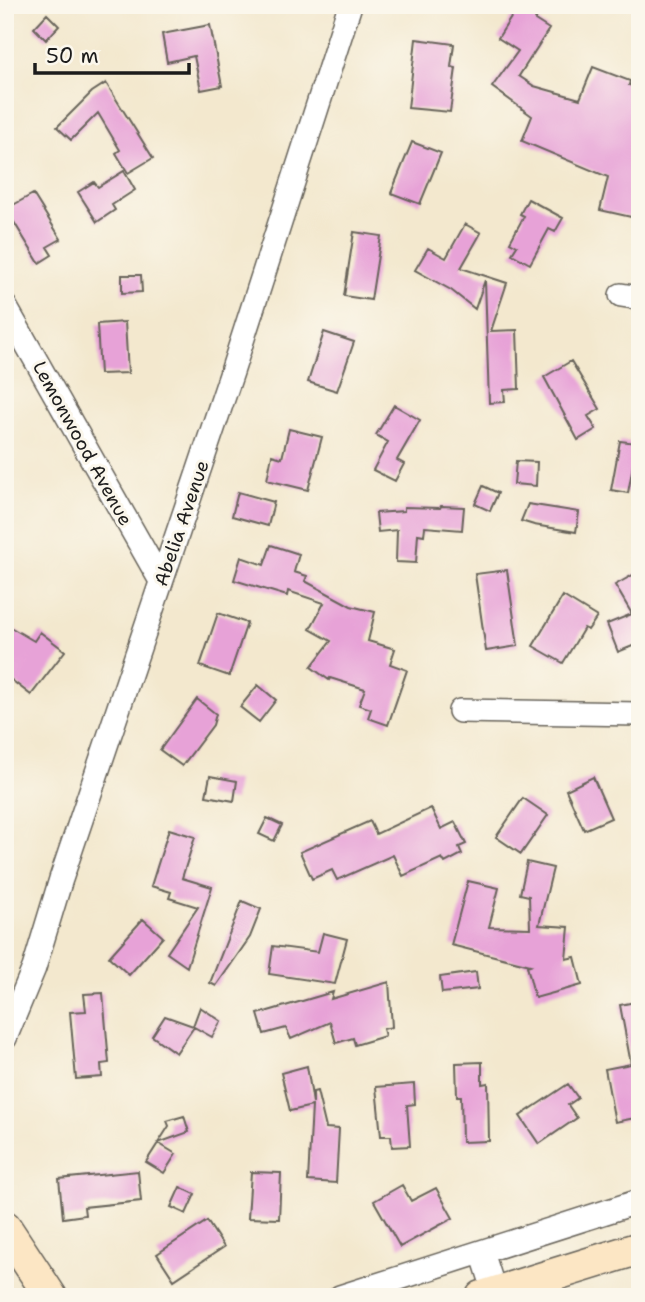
<svg xmlns="http://www.w3.org/2000/svg" width="645" height="1302" viewBox="0 0 645 1302" font-family="'Shantell Sans',sans-serif">
<rect width="100%" height="100%" fill="#fbf7ec"/>
<filter id="ink" filterUnits="userSpaceOnUse"><feTurbulence type="fractalNoise" baseFrequency=".0143" numOctaves="2"/><feDisplacementMap in="SourceGraphic" scale="14" xChannelSelector="R" yChannelSelector="G"/><feConvolveMatrix kernelMatrix="1 2 1 2 8 2 1 2 1" color-interpolation-filters="sRGB"/></filter>
<filter id="wash" filterUnits="userSpaceOnUse"><feTurbulence type="fractalNoise" baseFrequency=".00686" numOctaves="4" result="noise"/><feDisplacementMap in="SourceGraphic" scale="28" xChannelSelector="R" yChannelSelector="G"/><feGaussianBlur stdDeviation="1.57" result="paint"/><feColorMatrix in="noise" values="0 0 0 0 0 0 0 0 0 0 0 0 0 0 0 0 0 1.4 0 .05"/><feComposite in="paint" operator="in"/></filter>
<g filter="url(#wash)">
<rect width="100%" height="100%" fill="#f3e8ce"/>
<g id="blocks">
<path fill="#e7a2d7" d="M519 5H544L535 20 549 29 519 76 534 86 580 99 593 67 630 81 629 85 640 88V219L600 210 608 177 522 141 532 116 492 87 518 51 498 38Z
M47 14 59 26 46 40 34 28Z
M210 25 222 86 201 90 194 56 167 62 162 34Z
M416 39 454 44 451 67 456 68 450 112 408 108Z
M106 83 153 158 128 173 116 153 120 150 98 113 71 140 57 127 92 92Z
M412 142 441 153 420 204 391 193Z
M124 171 135 190 112 205 115 210 97 222 78 192 94 182 98 187Z
M33 194 61 239 47 247 52 255 39 263 6 209Z
M528 199 563 218 555 232 549 229 530 264 512 254 517 246 510 242 524 216 520 214Z
M465 224 481 233 461 268 507 283 491 331 517 330 519 389 504 390 505 402 489 403 485 280 475 309 451 290 415 270 428 248 446 258Z
M354 232 381 236 371 300 344 296Z
M122 275H141L142 292 122 293Z
M125 322 128 373 100 374 97 324Z
M324 332 354 342 337 391 308 382Z
M571 361 600 409 588 416 596 429 578 440 544 377Z
M394 405 420 420 397 460 404 464 395 481 373 470 388 442 376 435Z
M289 429 322 437 308 490 267 480 272 455 282 458Z
M620 441 637 443 628 493 611 490Z
M516 461 537 462 536 486 514 484Z
M483 486 498 493 490 511 475 504Z
M238 492 274 502 268 526 232 516Z
M528 504 579 512 576 532 534 525 521 521Z
M441 506 464 507 462 530 425 527 424 535 418 534 416 563 396 562 397 530 378 532 376 513 404 511V507L440 508Z
M271 545 299 554 294 572 307 576 305 581 351 606 375 612 368 641 395 649 390 664 407 670 388 725 368 718 371 709 359 705 365 689 330 678 329 680 311 667 331 641 310 629 324 603 288 591 287 596 234 580 241 557 264 565Z
M507 570 518 646 486 651 475 574Z
M640 571V643L618 652 607 624 632 614 615 585Z
M563 596 597 617 588 630 584 628 563 663 533 646Z
M218 613 247 623 229 676 200 666Z
M5 624 34 641 40 632 65 651 31 695 5 675Z
M258 685 276 700 259 722 240 707Z
M197 699 216 714 213 725 182 766 160 750Z
M210 776 237 781 234 801 206 796Z
M593 777 611 818 584 830 566 790Z
M523 798 548 815 521 854 496 837Z
M431 808 441 829 455 822 466 844 459 847 462 854 445 863 442 858 403 876 393 855 337 880 332 870 312 879 300 852 370 821 376 834Z
M267 818 282 825 274 841 259 834Z
M169 829 195 837 182 878 212 887 187 967 167 953 198 907 169 898 171 892 151 886Z
M527 862 553 868 539 925 569 927 566 959 575 957 582 985 535 998 527 966 530 965 451 945 468 881 499 888 489 927 530 928 529 896 520 894Z
M242 901 261 909 250 937 216 986 210 983Z
M143 919 163 937 129 975 109 957Z
M323 933 347 939 335 984 269 974 273 946 318 952Z
M476 972 478 989 442 993 440 977Z
M389 982 392 1027 383 1029 385 1036 355 1045 353 1038 336 1043 330 1022 291 1039 286 1028 264 1034 258 1014 333 992 331 999Z
M103 993 109 1063 101 1064 102 1077 76 1079 70 1012 86 1011 84 994Z
M640 1001V1117L615 1122 605 1069 631 1064 620 1005Z
M200 1007 221 1021 212 1037 194 1027 176 1053 152 1036 165 1016 193 1026Z
M482 1062V1084L488 1083 489 1141 462 1142 461 1096H457L456 1063Z
M307 1066 313 1103V1092L317 1091 326 1128 339 1129 336 1183 308 1181 312 1106 290 1111 281 1073Z
M414 1084 415 1104 407 1105 410 1146 392 1147 391 1136H381L376 1087Z
M568 1084 578 1098 568 1105 577 1118 539 1144 520 1116Z
M184 1116 189 1132 158 1143 176 1154 164 1173 146 1162 169 1126 167 1121Z
M138 1171 141 1201 84 1207 85 1215 63 1218 59 1179Z
M251 1172 281 1173 279 1219 248 1218Z
M402 1185 411 1201 436 1188 453 1218 400 1247 374 1201Z
M180 1187 195 1194 186 1214 171 1207Z
M207 1221 224 1247 174 1280 157 1254Z"/>
</g>
</g>
<g filter="url(#ink)">
<use href="#blocks" fill-opacity="0" stroke="#67635a" stroke-width="2"/>
<g fill="none" stroke-linecap="round" stroke-linejoin="round">
<g stroke="#67635a" stroke-width="26">
<path id="minor" d="M621 295 640 298
M5 306 161 581
M460 711 640 714
M5 1038 34 968 61 879 232 372 350 5
M482 1252 495 1293
M340 1297 640 1201"/>
</g>
<g stroke="#67635a" stroke-width="35">
<path id="secondary" d="M5 1227 51 1297
M482 1297 640 1248"/>
</g>
<use href="#minor" stroke="#fff" stroke-width="23"/>
<use href="#secondary" stroke="#fce6c4" stroke-width="32"/>
</g>
</g>
<g text-anchor="middle" stroke-width="6" stroke-linejoin="round" paint-order="stroke">
<g font-size="19" fill="#1c1c1c" stroke="#fbf7ec">
<text transform="translate(83 443) rotate(61)" y="7">Lemonwood Avenue</text>
<text transform="translate(181 523) rotate(-71)" y="7">Abelia Avenue</text>
</g>
</g>
<rect width="645" height="1302" fill="none" stroke="#fbf7ec" stroke-width="28"/>
<path d="M35 63v10h154v-10" fill="none" stroke="#1c1c1c" stroke-width="3.5"/>
<text x="46" y="63" font-size="21" fill="#1c1c1c" stroke="#fbf7ec" stroke-width="5" paint-order="stroke">50 m</text>
</svg>
